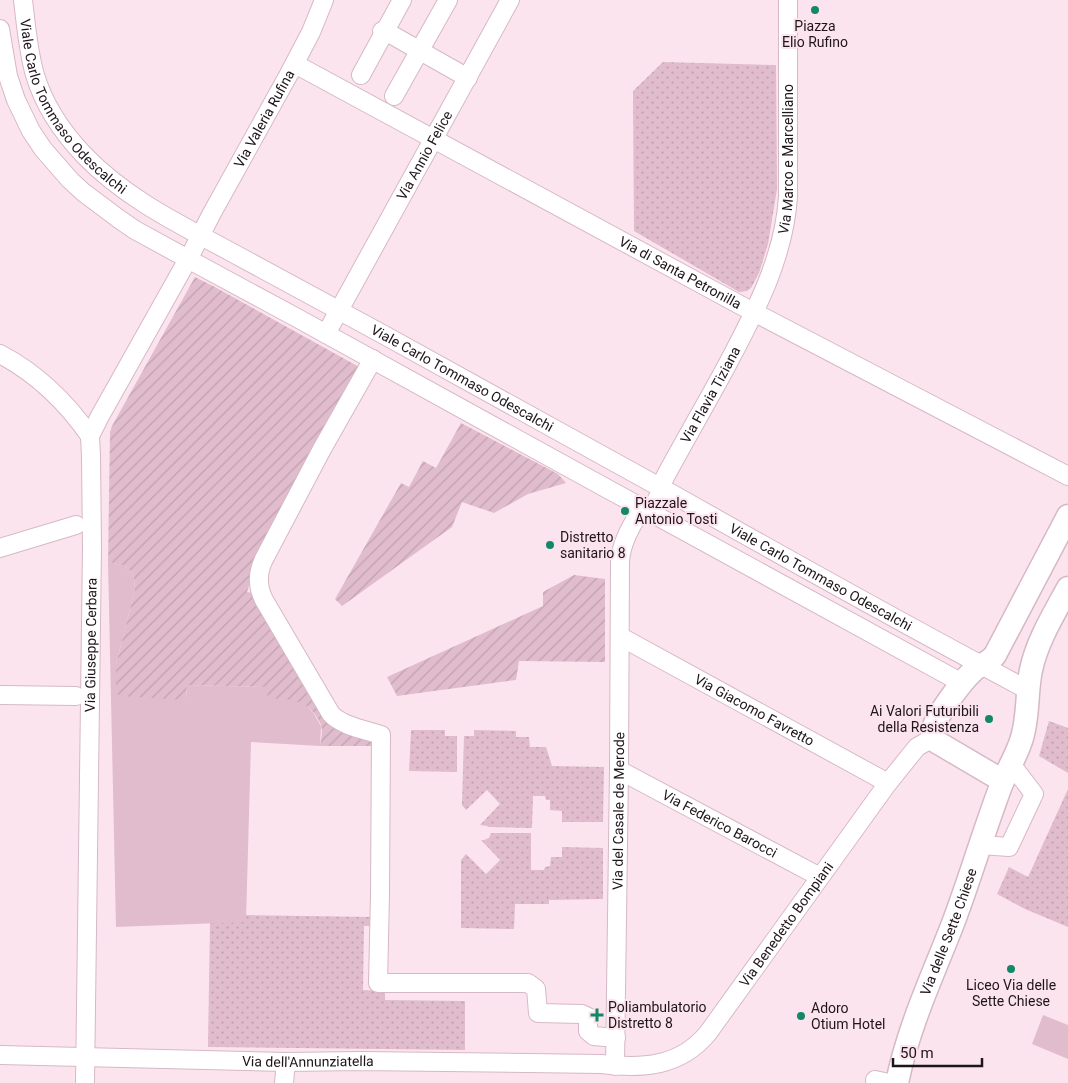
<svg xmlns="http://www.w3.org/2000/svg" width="1068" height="1083" viewBox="0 0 1068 1083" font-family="Roboto,sans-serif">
<defs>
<pattern id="grass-dots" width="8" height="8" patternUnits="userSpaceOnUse" patternTransform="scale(1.25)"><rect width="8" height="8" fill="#e0bccd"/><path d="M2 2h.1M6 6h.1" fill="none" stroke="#c0a1af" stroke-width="1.8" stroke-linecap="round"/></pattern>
<pattern id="garden-furrows" width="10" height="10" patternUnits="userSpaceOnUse" patternTransform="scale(1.25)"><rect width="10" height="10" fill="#e0bccd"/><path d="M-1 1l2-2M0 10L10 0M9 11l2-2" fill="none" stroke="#c0a1af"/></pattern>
</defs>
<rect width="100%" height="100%" fill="#fce4ef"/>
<path fill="url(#grass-dots)" d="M663 62 776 65 777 189 768 244 759 273 751 288 747 291 739 292 634 231 633 91Z
M1049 721 1068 728V773L1039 756Z
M411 730H445V736H457V772L409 771Z
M474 730 516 731V737H529L530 747H546L552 766 604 767 603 822H562V811L550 810V800H546L545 796H533L532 828 489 827 487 826 480 825 500 804 487 790 466 810 462 805 464 736H474Z
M1068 789V927L1025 909 997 894 1009 867 1028 877Z
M491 833H531V870H544L545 867 550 866 551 857H562V847L603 848V899L549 900V904H515L514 929 461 928V860L466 854 486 874 500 860 481 840H484L489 838Z
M246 915 373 917V926H364L363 990 385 991V1000L465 1001V1050L208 1047 210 922Z"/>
<path fill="#e0bccd" d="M108 562C127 565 135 569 135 589L116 664V689L186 700 187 685 268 687 297 700 306 705 314 714 321 726 320 746 251 742 246 922 116 927Z
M1043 1015 1068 1025V1059L1032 1044Z"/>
<path fill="url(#garden-furrows)" d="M195 277 213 286 361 368 253 574 247 592 253 593 323 715C326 719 329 724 333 727 347 736 367 735 378 746H320C321 740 323 731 321 725 317 715 307 703 297 702V700L267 698 268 687 187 685 186 700 121 696 118 695 116 689V664L135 589C135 569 127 565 108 562L110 432 112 426Z
M461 423 558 474 566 483 528 494 494 513 462 502 452 527 342 606 335 599 401 483 409 487 423 461 436 468Z
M574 575 605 579V662L519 661 516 680 397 696 387 677 543 606V592Z"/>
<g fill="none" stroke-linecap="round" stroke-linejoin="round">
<g stroke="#d6b8c6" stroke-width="20">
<g id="minor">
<path id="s1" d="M23 0C26 25 28 51 35 75 44 105 62 132 84 155 125 198 179 224 231 252 283 280 335 308 386 336 482 389 578 442 674 495 791 561 909 627 1028 690"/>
<path d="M0 29 8 76 16 100 31 131 43 149 70 180 83 192 119 219 135 230 199 265 299 319 604 487 962 683"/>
<path d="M382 31H385L468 78"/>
<path id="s2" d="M295 64 742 306 1068 476"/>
<path d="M361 75 402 0"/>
<path d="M394 96 448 0"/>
<path id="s3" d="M326 334 510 0"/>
<path d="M0 354C36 373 67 403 90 436"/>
<path d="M373 359 322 449 264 559C257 573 257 586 264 600L331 714C342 726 366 730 381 735L380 895 378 983H528L536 989 538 1013 582 1014 588 1017V1031L594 1036 616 1038"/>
<path id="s4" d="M657 499 660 495V488L665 477C685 440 706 404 726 367 754 314 784 259 788 197V0"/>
<path d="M0 548 76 525"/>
<path id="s5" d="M621 637 888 783"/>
<path d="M0 695 76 696"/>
<path id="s6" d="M619 770 820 877"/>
<path d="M981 845 1009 847 1034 794 1011 764"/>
<path id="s7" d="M0 1055 286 1062 360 1061 601 1064C642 1069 680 1067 708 1033L888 783 917 747 933 738"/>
<path id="s8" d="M615 1066 619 770 620 562C621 542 632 525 642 508"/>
<path d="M875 1080 889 1083"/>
<path id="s9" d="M85 1083 92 548 91 456 90 436 100 416 192 252 212 213 289 74 311 32 324 0"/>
<path d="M284 1083 286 1062"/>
</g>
</g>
<g stroke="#d6b8c6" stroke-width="25">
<g id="major">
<path d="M1003 781 935 741C933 737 932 738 932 733 933 719 962 681 973 671 980 664 988 664 995 655L1068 516"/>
<path id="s10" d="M897 1083C908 1028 932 977 952 926 970 879 984 830 1002 783 1008 769 1016 756 1021 741 1029 718 1026 694 1031 670 1037 641 1054 614 1068 588"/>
</g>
</g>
<use href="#minor" stroke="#fff" stroke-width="18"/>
<use href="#major" stroke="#fff" stroke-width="22"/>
</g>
<g fill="#138767" stroke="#fce4ef" stroke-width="2">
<circle cx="815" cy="10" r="5"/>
<circle cx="625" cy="511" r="5"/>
<circle cx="550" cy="545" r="5"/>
<circle cx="989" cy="719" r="5"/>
<circle cx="1011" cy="969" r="5"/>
<path d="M594.5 1007.5h5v5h5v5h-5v5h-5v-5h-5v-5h5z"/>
<circle cx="801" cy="1016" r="5"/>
</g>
<g text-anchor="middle" stroke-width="4" stroke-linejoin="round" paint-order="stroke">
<g font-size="14" fill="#1e1419" stroke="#fce4ef" text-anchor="start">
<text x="815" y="31" text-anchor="middle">Piazza<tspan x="815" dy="16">Elio Rufino</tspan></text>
<text x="635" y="508">Piazzale<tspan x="635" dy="16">Antonio Tosti</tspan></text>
<text x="560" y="542">Distretto<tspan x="560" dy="16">sanitario 8</tspan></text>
<text x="979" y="716" text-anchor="end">Ai Valori Futuribili<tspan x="979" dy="16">della Resistenza</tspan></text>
<text x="1011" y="990" text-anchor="middle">Liceo Via delle<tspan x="1011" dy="16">Sette Chiese</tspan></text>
<text x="608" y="1012">Poliambulatorio<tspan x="608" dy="16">Distretto 8</tspan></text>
<text x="811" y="1013">Adoro<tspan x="811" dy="16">Otium Hotel</tspan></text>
</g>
<g font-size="14" fill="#1e1419" stroke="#fce4ef">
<text dy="5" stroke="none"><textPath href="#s1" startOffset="122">Viale Carlo Tommaso Odescalchi</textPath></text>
<text dy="5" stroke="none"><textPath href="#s9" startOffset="1009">Via Valeria Rufina</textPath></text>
<text dy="5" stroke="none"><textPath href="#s3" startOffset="204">Via Annio Felice</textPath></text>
<text dy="5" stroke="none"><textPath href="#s4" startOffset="370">Via Marco e Marcelliano</textPath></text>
<text dy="5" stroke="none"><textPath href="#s2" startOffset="438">Via di Santa Petronilla</textPath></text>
<text dy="5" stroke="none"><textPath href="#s1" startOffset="611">Viale Carlo Tommaso Odescalchi</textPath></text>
<text dy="5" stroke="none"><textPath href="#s4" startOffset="118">Via Flavia Tiziana</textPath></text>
<text dy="5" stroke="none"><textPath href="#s1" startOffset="1021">Viale Carlo Tommaso Odescalchi</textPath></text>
<text dy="5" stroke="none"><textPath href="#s9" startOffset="438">Via Giuseppe Cerbara</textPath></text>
<text dy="5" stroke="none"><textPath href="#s5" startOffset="152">Via Giacomo Favretto</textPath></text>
<text dy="5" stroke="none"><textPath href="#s8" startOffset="255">Via del Casale de Merode</textPath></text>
<text dy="5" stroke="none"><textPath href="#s6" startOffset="114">Via Federico Barocci</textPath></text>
<text dy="5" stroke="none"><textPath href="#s7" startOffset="852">Via Benedetto Bompiani</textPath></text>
<text dy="5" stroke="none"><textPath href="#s10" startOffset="160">Via delle Sette Chiese</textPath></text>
<text dy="5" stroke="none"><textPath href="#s7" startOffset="308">Via dell'Annunziatella</textPath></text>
</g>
</g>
<path d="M893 1058v8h89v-8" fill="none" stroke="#1e1419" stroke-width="2.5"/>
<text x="900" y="1058" font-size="15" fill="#1e1419" stroke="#fce4ef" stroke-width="4" paint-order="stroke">50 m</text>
</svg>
